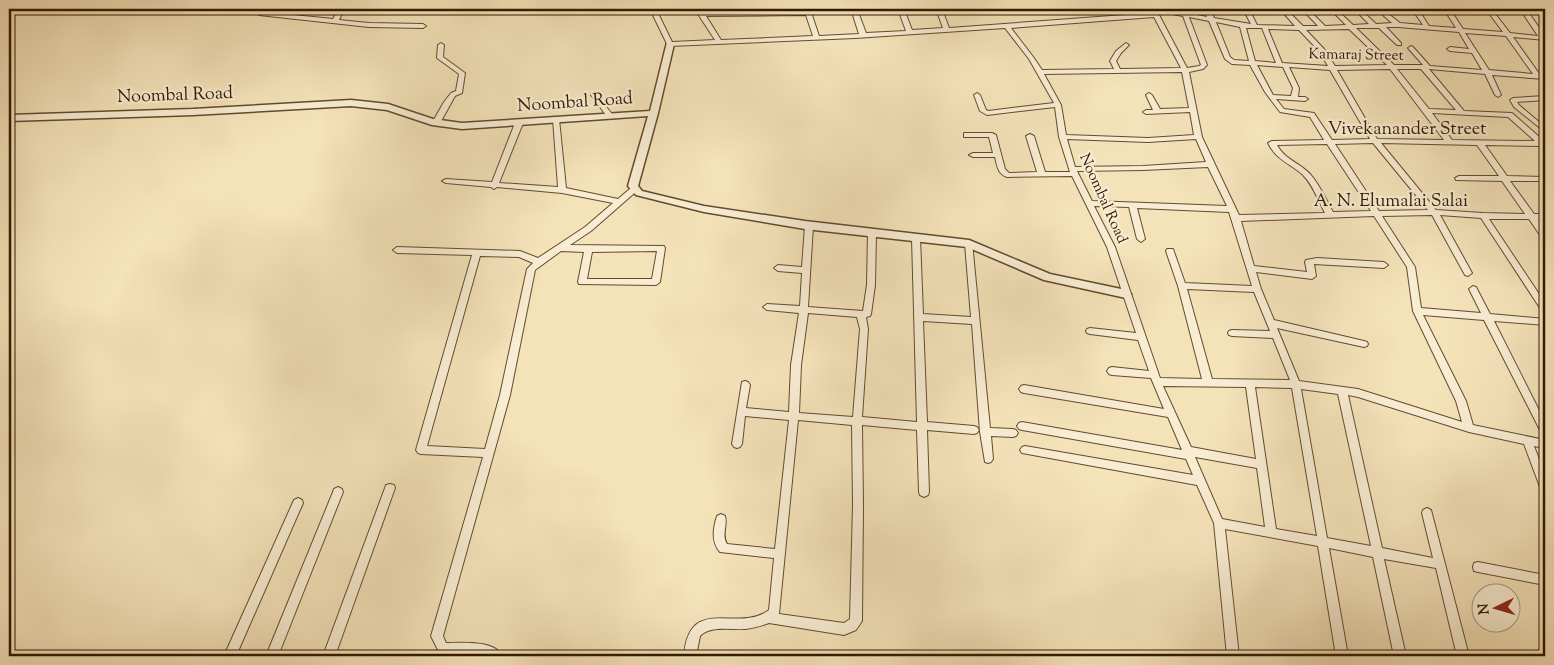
<svg xmlns="http://www.w3.org/2000/svg" width="1554" height="665" viewBox="0 0 1554 665" font-family="'Sorts Mill Goudy',serif">
<rect width="100%" height="100%" fill="#f4e2b9"/>
<filter id="stains"><feTurbulence type="fractalNoise" baseFrequency=".004" numOctaves="4"/><feColorMatrix values="0 0 0 0 .2 0 0 0 0 .09 0 0 0 0 .02 0 0 0 .5 -.17"/></filter>
<radialGradient id="worn" r=".72"><stop offset=".6" stop-color="#630" stop-opacity="0"/><stop offset="1" stop-color="#630" stop-opacity=".3"/></radialGradient>
<g fill="none" stroke-linecap="round" stroke-linejoin="round">
<g stroke="#634b2e" stroke-width="2">
<path id="minor" d="M258 9H264L263 12 333 19 338 9H344L339 20 369 23 423 24 426 26 423 28 369 27 259 15 256 13Z
M650 9H656L672 42 715 40 698 14 697 11 700 9 704 12 805 11 804 9H810L819 36 859 34 851 9H857L866 33 906 31 898 9H904L912 30 943 28 936 9H942L949 28 1152 13 1150 9H1165L1181 12 1182 10H1186L1188 13 1207 17 1204 9H1210L1214 18 1251 24 1243 9H1249L1257 25 1295 26 1280 9H1286L1303 26H1318L1302 9H1308L1325 26 1346 25 1330 9H1336L1353 25 1369 24 1354 9H1360L1376 24 1392 23 1376 9H1382L1400 23 1423 25 1412 9H1418L1429 26 1456 28 1444 9H1450L1463 29 1503 32 1488 12 1491 10 1493 11 1510 33 1538 36 1520 9H1526L1545 36V40L1513 37 1540 75H1545V79L1492 75 1501 95 1498 97 1495 95 1485 74 1429 69 1464 111 1512 113 1545 142V146H1543L1485 145 1507 176 1545 177V181H1510L1534 214H1545V220H1538L1545 230V239L1542 238 1529 219H1489L1545 303V312L1542 311 1481 218 1440 215 1472 273 1468 276 1465 275 1432 215 1382 216 1415 267 1421 308 1481 313 1469 289 1473 286 1476 287 1490 314 1545 319V325L1494 321 1545 422V435L1542 434 1484 320 1423 315 1466 401 1473 425 1545 440V448L1534 446 1545 475V491L1541 490 1540 487 1524 444 1469 432 1358 397 1348 395 1382 548 1433 558 1422 513 1423 510 1427 508 1431 510 1469 656H1457L1436 568 1384 559 1406 656H1394L1373 557 1329 548 1348 656H1336L1318 546 1225 529 1239 656H1227L1214 523 1197 485 1022 453 1020 450 1022 447 1025 446 1193 475 1186 459 1022 430 1019 429 1017 426 1019 423 1022 422 1182 450 1168 417 1024 393 1021 392 1019 389 1021 386 1024 385 1164 409 1151 378 1112 375 1109 374 1107 371 1109 368 1112 367 1149 371 1138 340 1090 334 1087 333 1086 331 1087 329 1090 328 1136 333 1107 247 1072 176 1007 177C998 174 997 166 995 157H973L969 155 973 153H993L989 137H964V133H992L996 135 1005 169 1009 173 1037 172 1026 136 1030 134 1034 136 1045 172H1070L1059 137 1055 107 987 115 980 111 974 95 977 93 980 95 986 110 988 111 1054 103 1029 59 1005 28 855 38 670 46 667 44ZM1157 11 1183 16 1201 65 1199 66 1187 68ZM806 15 813 36 721 40 706 16ZM1154 17 1181 68 1120 69 1116 61 1121 53 1129 45 1126 43 1116 51 1110 61 1114 69 1042 70 1034 58 1011 28ZM1189 17 1209 21 1225 59 1232 64 1250 65 1265 92 1280 112 1310 117 1324 140 1272 141 1268 143C1277 161 1290 163 1303 175 1313 185 1318 200 1325 213L1239 215 1202 137 1189 72 1203 69 1207 65ZM1216 22 1240 27 1249 61 1234 60 1230 57ZM1386 27H1398L1459 32 1469 49 1450 47 1447 49 1450 51 1472 53 1482 70 1430 66 1413 47 1411 46 1408 48 1423 65H1394L1356 28H1379L1397 45H1401V43ZM1246 28H1262L1276 63 1255 61ZM1268 29 1299 30 1319 51 1328 66 1282 63ZM1349 29 1387 65 1335 66 1324 49 1306 30ZM1465 33 1506 36 1533 74 1489 70ZM1257 65 1283 67 1293 88 1291 96 1273 95ZM1289 67 1330 70 1370 139 1332 140 1314 113 1284 109 1276 99 1305 101 1308 99 1305 97H1298L1299 88ZM1390 69 1444 140 1377 139 1337 70ZM1397 69H1421L1456 110 1429 109ZM1182 72 1189 108 1160 109 1152 95 1149 93 1146 95 1153 110H1146L1143 112 1146 114 1190 112 1194 135 1148 138 1066 135 1061 105 1044 74ZM1432 113 1508 117 1535 141 1452 140ZM1067 139 1148 142 1196 139 1206 162 1143 166 1075 167ZM1373 143 1428 210 1379 211 1335 144ZM1381 143 1477 145 1499 176H1459L1455 178 1456 180 1502 181 1525 214 1483 213 1436 210ZM1327 144 1371 211 1333 212C1326 200 1320 185 1310 174 1300 163 1284 159 1277 145ZM1208 167 1227 206 1092 201 1077 171 1143 170ZM1094 206 1129 207 1137 239 1141 242 1145 239 1137 208 1229 212 1252 286 1185 283 1173 249H1167L1166 251 1178 286 1202 379 1160 378 1115 247ZM1374 216 1407 267 1413 311 1456 401 1462 422 1358 389 1299 381 1277 328 1364 347 1367 346 1368 344 1367 342 1364 341 1274 320 1261 289 1256 272 1312 279 1316 276 1314 264 1384 268 1388 265 1384 262 1317 258 1306 260 1305 262 1307 272 1254 266 1241 221ZM1187 289 1254 292 1270 331 1232 330 1229 331 1228 333 1229 335 1232 336 1273 338 1290 380 1212 379ZM1163 386 1246 387 1256 459 1191 447ZM1255 387 1292 388 1317 536 1276 529ZM1301 389 1338 394 1371 546 1327 538ZM1195 457 1257 468 1265 527 1222 519Z
M441 43 444 45 443 57 465 73 462 93 455 96 440 123 436 125 432 123 444 102 451 93 456 91 459 74 437 58 438 45Z
M594 93 596 94 612 114V118H608L592 96 591 95Z
M1545 96V100L1517 102 1519 105 1545 127V132L1514 107 1510 100 1513 98Z
M554 117H556L559 119 566 188 618 199 632 187H638L639 189 591 231 570 245 664 246 665 248 660 282 656 285 579 284 578 282 584 252 561 251 535 270 510 395 443 636 446 643C461 643 495 640 502 656L443 654 439 652 431 636 483 457 421 454 418 453 416 450 472 255 397 253 393 250 397 247 520 251 538 258 585 227 613 203 562 193 497 187 494 189 491 187 446 183 442 181 446 179 492 182 515 123 519 121 523 123 499 183 558 187 553 119ZM657 251 652 279H587L592 252ZM480 256 519 257 533 263 527 269 500 395 485 449 427 446Z
M809 223 813 226 808 307 863 311 867 285 868 233 872 230 876 233 875 285 871 314 870 316 866 317 868 329 862 417 917 422 912 238 913 236H919L920 238 923 314 971 317 965 244 966 242H972L990 428 1013 429 1016 430 1018 433 1016 436 1013 437 991 436 993 459 991 462 988 463 985 462 980 432 972 324 923 321 927 422 974 426 977 427 979 430 977 433 974 434 927 430 929 492 928 495 924 497 920 495 919 492 917 430 862 425 863 505 862 621 856 630 844 635 769 623C761 626 754 628 746 629 731 630 711 625 700 636L696 656H684C689 593 738 634 769 610L774 558 720 552C711 542 713 528 717 516L721 514 725 516C728 525 721 535 727 544L775 549 789 420 745 416 742 444 740 447 737 448 734 447 732 444 742 382 745 381 748 382 750 385 746 408 789 412 791 365 799 313 767 310 763 307 767 304 800 306 802 273 778 271 774 268 778 265 802 267 805 226ZM808 313 857 317 860 329 853 417 799 413 801 365ZM798 420 852 425 853 505 850 619 844 623 779 614Z
M390 484 394 485 395 488 335 656H323L385 488 386 485Z
M338 487 342 489 343 492 278 656H266L333 492 334 489Z
M298 498 302 500 303 503 236 656H224L294 500Z
M1478 562 1545 575V585L1478 572 1474 571 1473 567 1474 563Z"/>
</g>
<g stroke="#634b2e" stroke-width="3">
<path id="tertiary" d="M667 42 674 44 658 113 638 186 642 191 704 206 805 221 969 240 1050 274 1126 290 1131 294 1126 298 1044 280 967 247 805 229 704 212 636 195 628 186 648 116 462 129 432 125 387 110 351 106 193 115 9 121V115L193 109 351 100 388 104 433 119 462 123 650 111Z"/>
</g>
<use href="#minor" fill="#f8ecd2" fill-rule="evenodd"/>
<use href="#tertiary" fill="#f8ecd2" fill-rule="evenodd"/>
</g>
<g text-anchor="middle" stroke-width="4.5" stroke-linejoin="round" paint-order="stroke">
<g font-size="15" fill="#331900" stroke="#f8ecd2">
<text transform="translate(1356 54) rotate(1)" y="5">Kamaraj Street</text>
<text transform="translate(1104 198) rotate(66)" y="5">Noombal Road</text>
</g>
<g font-size="18" fill="#331900" stroke="#f8ecd2">
<text transform="translate(175 94) rotate(-2)" y="6">Noombal Road</text>
<text transform="translate(575 101) rotate(-4)" y="6">Noombal Road</text>
<text x="1407" y="134">Vivekanander Street</text>
<text x="1391" y="206">A. N. Elumalai Salai</text>
</g>
</g>
<rect width="1554" height="665" fill="none" stroke="#f4e2b9" stroke-width="30"/>
<rect x="10" y="10" width="1534" height="645" fill="none" stroke="#331900" stroke-width="2.5"/>
<rect x="15" y="15" width="1524" height="635" fill="none" stroke="#331900"/>
<g transform="translate(1496 608) rotate(265)"><circle r="24" fill="#f8ecd2" stroke="#a9987e"/>
<path d="M0-4L9 19L0 12L-9 19Z" fill="#8f2418"/>
<text y="-8" font-size="14" font-weight="bold" text-anchor="middle" fill="#331900">N</text>
</g>
<rect width="100%" height="100%" filter="url(#stains)"/>
<rect width="100%" height="100%" fill="url(#worn)"/>
</svg>
